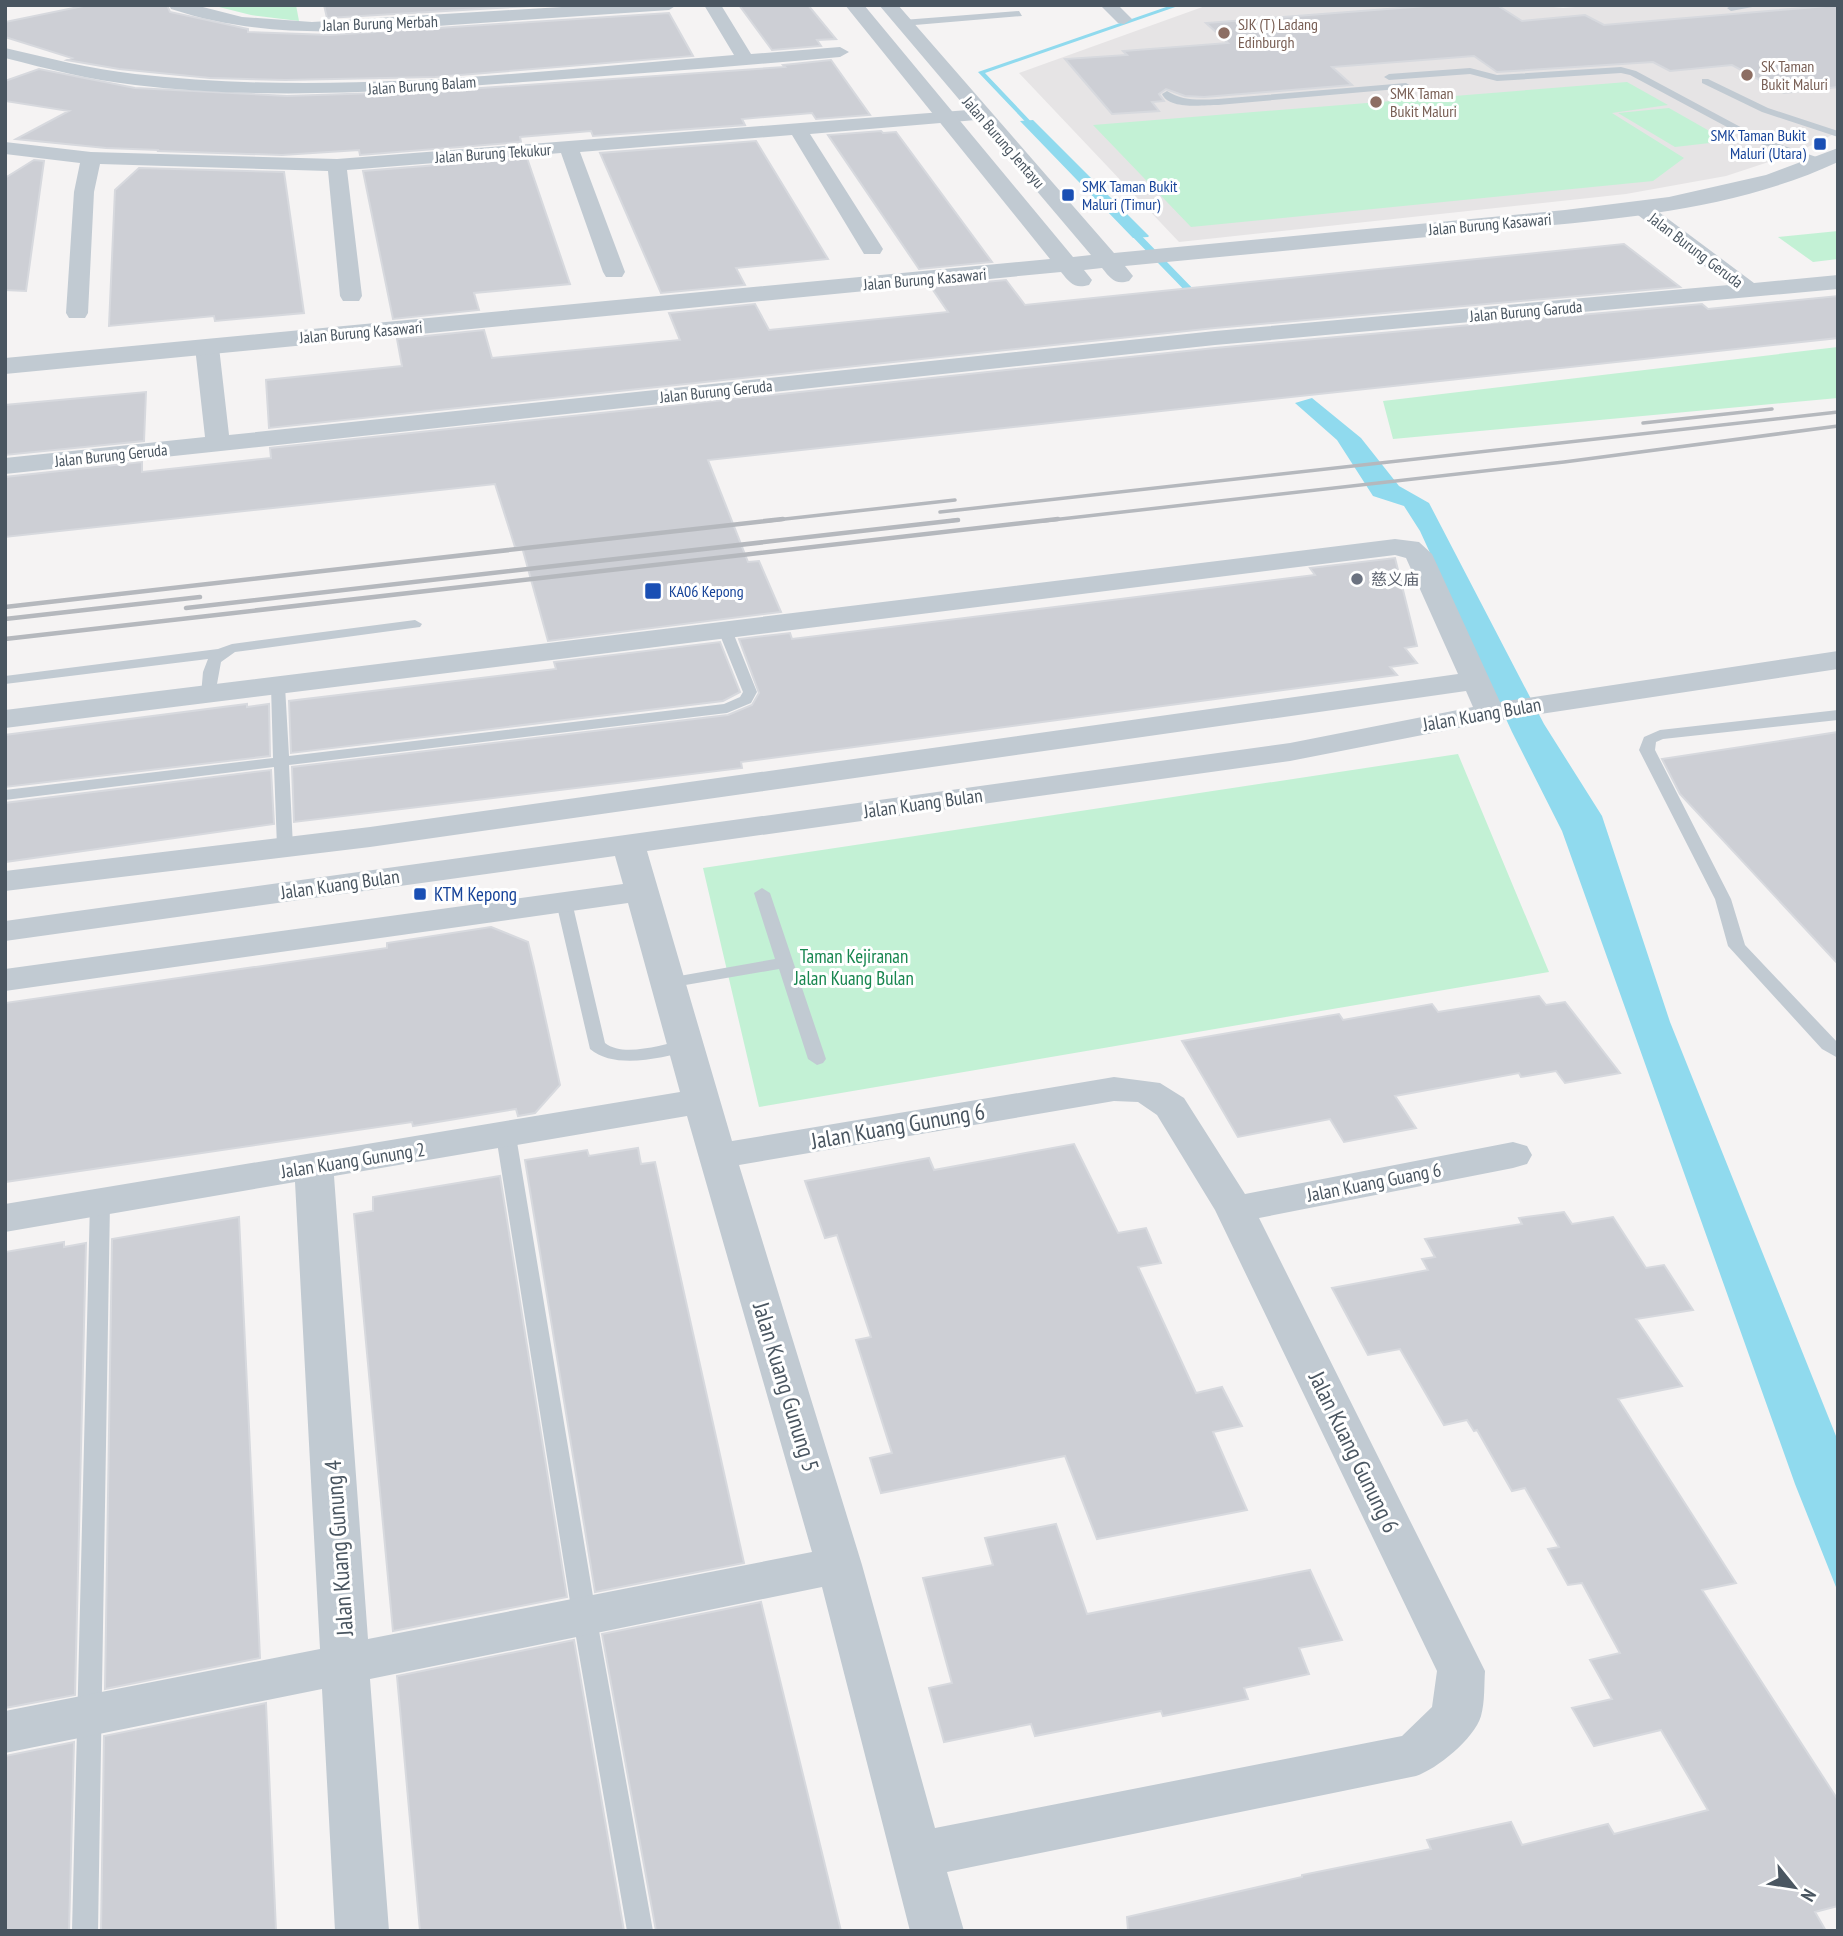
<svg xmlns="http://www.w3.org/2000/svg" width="1843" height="1936" viewBox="0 0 1843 1936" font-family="'PT Sans Narrow','Noto Sans SC',sans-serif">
<rect width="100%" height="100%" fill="#f5f3f3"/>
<path fill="#e6e4e5" d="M1208 5H1535L1563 8 1601 5H1838V132L1796 153 1726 176 1626 194 1179 242 1019 73Z"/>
<path fill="#c3f1d5" d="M211 5H296L299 21 251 15Z
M1627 82 1668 105 1612 113 1684 158 1653 181 1191 227 1093 125Z
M1669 108 1727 141 1675 147 1618 113Z
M1838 231V259L1813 262 1778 237Z
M1838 347V398L1393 439 1383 401Z
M1458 754 1549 972 759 1107 703 868Z"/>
<path fill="#90daee" d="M1033 120 1149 236 1148 237 1133 238 1020 121Z
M1312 398 1361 438 1399 486 1429 503 1544 724 1602 816 1670 1022 1838 1441V1592L1795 1484 1562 831 1512 732 1420 531 1404 506 1373 496 1337 440 1295 403Z"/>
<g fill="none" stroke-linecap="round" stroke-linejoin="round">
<path fill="#90daee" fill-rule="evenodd" d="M1172 5H1181L985 73 1039 130V132H1035L978 72Z
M1126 226H1132L1200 296V300H1194L1126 230Z"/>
</g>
<path fill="#cdcfd5" stroke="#d7d9de" stroke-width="2" d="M88 5H167L170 12 248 29V32L330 35 669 13 693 56 435 77 285 80 210 78 119 69 67 60 72 58 5 37V22Z
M324 5H547L327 18Z
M739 5H808L836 39 817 40 821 46 772 50Z
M1439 5H1497L1522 21 1585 15 1604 25 1838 5V87L1784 93 1732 65 1670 71 1653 62 1497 72 1474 56 1332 67 1352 85 1204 97 1185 96 1166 89 1159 94 1164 101 1152 102 1159 111 1112 114 1065 59 1127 55 1123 51 1228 43 1206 23Z
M831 60 870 115 816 119 812 113 742 119 745 125 593 136 591 131 520 137 521 142 360 155 359 150 282 155 157 151 159 150 106 148 16 139 69 111 5 101V81L39 69 135 88 287 96 438 91 785 67 783 65Z
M881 131 883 133 896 132 992 262 919 269 828 135Z
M756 141 828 259 736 268 745 285 661 293 600 153Z
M527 158 570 284 474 293 479 310 393 319 363 171Z
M34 160 44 161 26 291 5 290V178Z
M139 168 284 172 304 313 215 321 214 316 109 326 115 190Z
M1624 244 1680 287 1215 328 269 428 266 380 402 366 397 339 484 330 492 358 680 340 669 313 755 304 769 330 948 312 931 287 1006 280 1025 305Z
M1838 296V338L708 460 748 562 759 561 781 612 548 641 522 547H515L495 484 5 537V477L142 462V472L271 458 270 448 1215 348 1702 304 1708 309Z
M146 392 144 441 5 455V405Z
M1395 558 1417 646 1405 648 1417 663 1390 667 1397 675 741 762 742 768 294 822 292 767 728 715 752 705 759 693 739 639 790 633 792 639 1096 602 1315 575 1310 568Z
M720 642 740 692 723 701 291 753 289 701 556 669 554 662Z
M247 704V707L269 704 270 756 5 787V735Z
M1838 732V964L1680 794 1662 759Z
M271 770 274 824 5 862V803Z
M491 927 528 942 534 967 560 1085 535 1113 518 1116 516 1109 413 1126 412 1122 5 1182V1003L387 948V943Z
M1539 996 1546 1005 1565 1002 1620 1073 1565 1083 1556 1071 1521 1077 1519 1073 1395 1096 1416 1128 1344 1142 1330 1119 1238 1137 1182 1041 1339 1014 1343 1020 1432 1004 1438 1012Z
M1074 1144 1118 1233 1146 1228 1161 1263 1138 1267 1196 1393 1222 1387 1242 1426 1213 1432 1247 1510 1097 1539 1065 1456 881 1493 870 1458 892 1453 856 1340 871 1337 837 1235 825 1238 805 1181 929 1158 934 1170Z
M638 1148 641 1164 655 1162 744 1563 595 1592 525 1160 587 1150 589 1156Z
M500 1176 567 1597 393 1631 354 1214 373 1211V1197Z
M1564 1212 1572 1224 1613 1217 1646 1268 1664 1265 1693 1310 1636 1319 1682 1386 1618 1399 1736 1583 1702 1590 1838 1800V1906L1815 1912 1826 1931H1128L1127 1917 1302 1877V1875L1431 1849 1427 1840 1511 1822 1522 1845 1608 1824 1614 1834 1708 1810 1661 1730 1594 1746 1572 1708 1612 1699 1590 1660 1620 1653 1582 1583 1568 1585 1548 1549 1559 1547 1525 1488 1512 1491 1477 1430 1474 1431 1467 1420 1444 1425 1400 1349 1368 1355 1332 1288 1428 1270 1422 1259 1435 1257 1425 1239 1522 1224 1519 1218Z
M239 1217 260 1658 105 1689 112 1239Z
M64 1242V1247L86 1243 75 1695 5 1708V1252Z
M1056 1524 1087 1614 1310 1570 1342 1640 1299 1648 1309 1674 1244 1688 1248 1699 1163 1716 1161 1711 1035 1736 1031 1724 944 1742 929 1688 952 1683 923 1578 993 1565 985 1538Z
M761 1602 841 1931H656L602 1634Z
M574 1640 624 1931H420L397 1676Z
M266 1703 276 1931H101L104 1736Z
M74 1742 69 1931H5V1756Z"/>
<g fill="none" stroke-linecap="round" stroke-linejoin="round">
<path fill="#c1cad2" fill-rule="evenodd" d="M1763 5 1731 11 1727 8 1733 5Z
M1019 11 1022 16 903 26 899 23 903 20Z
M1621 67 1636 71 1761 138 1828 161 1820 163 1755 142 1630 75 1621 73 1497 81 1470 74 1389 80 1384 77 1389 74 1470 68 1497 75Z
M1702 79H1708L1768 108 1838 131V137L1762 112 1702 83Z
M1406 83 1411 86 1409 88 1218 105C1203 105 1169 110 1162 94L1167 91C1182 101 1199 100 1218 99Z
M415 620 422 624 420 627 235 652 221 662 215 695 208 699 201 695 203 672 208 659 5 684V676L218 649 232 644Z
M725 626 732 630 757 692 751 703 727 713 289 765 293 847 285 852 277 847 274 767 5 800V790L273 758 271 686 278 682 285 686 289 756 724 704 740 697 743 692 718 630Z
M1838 710V720L1663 739 1656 742 1655 750 1731 899 1745 945 1838 1043V1058L1822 1049 1728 946 1715 899 1639 750 1644 737 1660 730Z
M762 888 770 893 826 1059 823 1063 817 1065 808 1059 779 969 668 988 659 983 668 978 775 959 754 893Z
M564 897 572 902 605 1043C624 1058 663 1044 685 1040L691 1042 694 1046 691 1050C662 1058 615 1070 590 1049L556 902Z
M506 1130 513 1132 516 1136 596 1614 653 1931H627L572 1614 496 1136 499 1132Z
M100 1195 107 1197 110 1202 98 1931H72L90 1202 93 1197Z"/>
<path fill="#c1cad2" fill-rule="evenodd" d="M169 5H195L242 17 312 22 595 5H677L669 10C596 15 524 20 451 25 353 32 266 40 171 9Z
M704 5H721L751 54 840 47 849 52 840 57C739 66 639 74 538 81 404 91 270 101 135 85 91 80 48 69 5 58V48C48 58 91 69 135 74 334 97 536 71 734 55Z
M1100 5H1118L1132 19 1124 24 1118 23Z
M981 109 990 115 988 119 810 134 883 249 880 254H864L861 249 792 135 580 152 625 272 622 277H606L603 272 561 153 347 170 362 296 359 301H343L340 296 328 171 100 164 94 192 88 313 85 318H69L66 313 74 192 80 163 5 154V142L91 152 337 159Z
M1641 202 1648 204 1754 283 1838 275V289L1215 345 5 474V458L205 437 195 347 199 342H215L219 347 229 435 1215 331 1729 285 1634 212 1631 208 1634 204Z
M1395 539 1419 542 1432 554 1500 702 1838 651V669L1494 721 1290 761 647 851 732 1141 1114 1077 1160 1083 1184 1098 1245 1194 1513 1142 1527 1146 1532 1155 1527 1164 1513 1168 1259 1218 1485 1671C1484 1685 1485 1702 1481 1716 1474 1739 1437 1769 1416 1776L947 1872 964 1931H910L822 1587 370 1679 389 1931H335L322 1689 5 1753V1711L320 1649 295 1182 5 1232V1204L680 1092 628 903 5 991V969L623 884 615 856 5 941V921L1290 743 1473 707 1466 691 370 847 5 891V871L370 827 1458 674 1406 558 1395 555 5 728V710ZM1114 1101 1138 1102 1157 1115 1215 1210 1437 1671 1432 1707 1402 1736 935 1828 862 1565 739 1165ZM687 1116 812 1552 368 1639 334 1176Z"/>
<path fill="#c1cad2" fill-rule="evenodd" d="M845 5H864L1073 257 1091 255 879 5H898L1114 253 1565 210 1669 197 1766 175 1838 148V162C1726 214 1600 220 1480 232 1362 243 1243 255 1125 266L1133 276 1129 281C1115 285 1111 279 1102 268L1084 270 1092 280 1089 285C1074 289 1070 283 1061 272L5 374V358L1050 259Z"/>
<path stroke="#b5b8bd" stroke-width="3.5" d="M1643 423 1772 409
M940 512 1838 412
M767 521 955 500
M948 521 958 520
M1043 521 1564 462 1838 426"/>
<path stroke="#b5b8bd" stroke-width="4.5" d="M5 607 783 519
M186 608 958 520
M5 619 200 597
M5 639 1058 519"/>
</g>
<g fill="#8d6e63" stroke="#fff" stroke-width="2.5">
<circle cx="1224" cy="33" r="7"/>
<circle cx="1747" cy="75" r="7"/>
<circle cx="1376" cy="102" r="7"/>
</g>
<g fill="#1a4fb4" stroke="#fff" stroke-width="2.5">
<rect x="1813" y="137" width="14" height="14" rx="3.5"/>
<rect x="1061" y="188" width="14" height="14" rx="3.5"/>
<rect x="644" y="582" width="18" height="18" rx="3.5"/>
<rect x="413" y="887" width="14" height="14" rx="3.5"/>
</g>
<circle fill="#6b7280" stroke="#fff" stroke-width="2.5" cx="1357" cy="579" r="7"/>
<g text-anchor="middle" stroke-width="6" stroke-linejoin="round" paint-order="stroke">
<g font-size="16" fill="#4a5661" stroke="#fff">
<text transform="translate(380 23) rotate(-2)" y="6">Jalan Burung Merbah</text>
<text transform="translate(422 85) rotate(-4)" y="6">Jalan Burung Balam</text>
<text transform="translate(1004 142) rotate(49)" y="6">Jalan Burung Jentayu</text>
<text transform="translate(493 153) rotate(-4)" y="6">Jalan Burung Tekukur</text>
<text transform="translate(1490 224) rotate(-5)" y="6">Jalan Burung Kasawari</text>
<text transform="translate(1696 250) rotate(37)" y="6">Jalan Burung Geruda</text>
<text transform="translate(925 279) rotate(-5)" y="6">Jalan Burung Kasawari</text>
<text transform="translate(1526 311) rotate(-5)" y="6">Jalan Burung Garuda</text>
<text transform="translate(361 332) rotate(-5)" y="6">Jalan Burung Kasawari</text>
<text transform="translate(716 391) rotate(-6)" y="6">Jalan Burung Geruda</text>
<text transform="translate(111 455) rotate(-6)" y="6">Jalan Burung Geruda</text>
</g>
<g font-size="16" fill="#785e54" stroke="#fff" text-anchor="start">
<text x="1238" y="30">SJK (T) Ladang<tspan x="1238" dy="18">Edinburgh</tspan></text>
<text x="1761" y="72">SK Taman<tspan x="1761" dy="18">Bukit Maluri</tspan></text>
<text x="1390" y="99">SMK Taman<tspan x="1390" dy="18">Bukit Maluri</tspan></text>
</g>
<g font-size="16" fill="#164399" stroke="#fff" text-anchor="start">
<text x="1806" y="141" text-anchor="end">SMK Taman Bukit<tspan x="1806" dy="18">Maluri (Utara)</tspan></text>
<text x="1082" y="192">SMK Taman Bukit<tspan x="1082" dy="18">Maluri (Timur)</tspan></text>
<text x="669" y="597">KA06 Kepong</text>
</g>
<g font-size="16" fill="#5b616d" stroke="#fff" text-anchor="start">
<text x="1371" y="585">慈义庙</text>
</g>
<g font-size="19" fill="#4a5661" stroke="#fff">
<text transform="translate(1482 714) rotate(-10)" y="7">Jalan Kuang Bulan</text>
<text transform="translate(923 803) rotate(-8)" y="7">Jalan Kuang Bulan</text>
<text transform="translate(340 884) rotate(-8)" y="7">Jalan Kuang Bulan</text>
<text transform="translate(353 1160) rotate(-9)" y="7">Jalan Kuang Gunung 2</text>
<text transform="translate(1374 1182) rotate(-11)" y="7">Jalan Kuang Guang 6</text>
</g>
<g font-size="19" fill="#164399" stroke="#fff" text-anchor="start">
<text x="434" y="901">KTM Kepong</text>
</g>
<g font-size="19" fill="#17864f" stroke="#fff">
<text x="854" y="963">Taman Kejiranan<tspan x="854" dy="22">Jalan Kuang Bulan</tspan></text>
</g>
<g font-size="23" fill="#4a5661" stroke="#fff">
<text transform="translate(898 1126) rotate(-10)" y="8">Jalan Kuang Gunung 6</text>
<text transform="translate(786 1387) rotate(73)" y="8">Jalan Kuang Gunung 5</text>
<text transform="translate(1354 1452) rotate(64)" y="8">Jalan Kuang Gunung 6</text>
<text transform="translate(339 1548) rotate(-94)" y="8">Jalan Kuang Gunung 4</text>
</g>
</g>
<rect width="1843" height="1936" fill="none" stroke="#4a5661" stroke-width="14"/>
<g transform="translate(1794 1887) rotate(120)" stroke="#ffffff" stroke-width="5" paint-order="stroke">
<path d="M0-5L12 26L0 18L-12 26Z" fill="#4a5661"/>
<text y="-10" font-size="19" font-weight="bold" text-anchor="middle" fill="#4a5661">N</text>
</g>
</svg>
